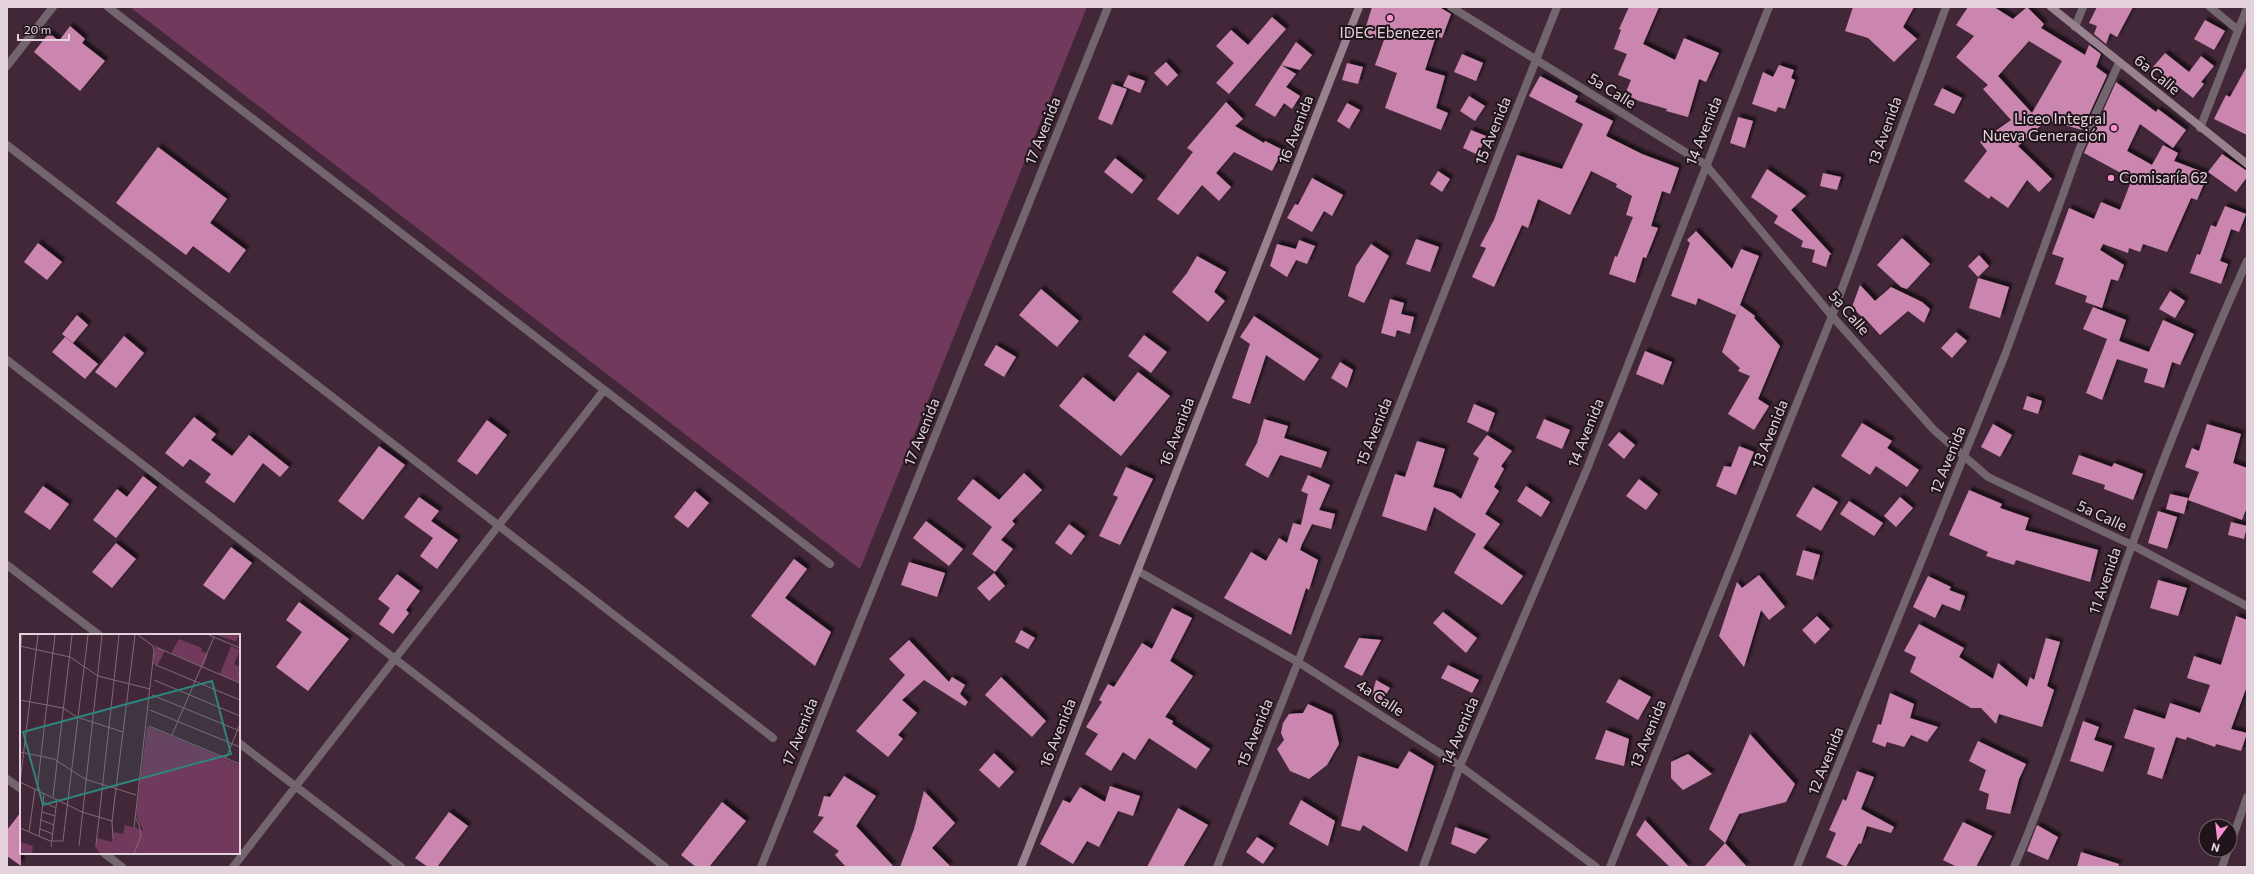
<svg xmlns="http://www.w3.org/2000/svg" width="2254" height="874" viewBox="0 0 2254 874" font-family="Commissioner,sans-serif">
<defs>
<filter id="shadow"><feDropShadow dx="3.5" dy="-3.5" stdDeviation="1" flood-color="#0009"/></filter>
</defs>
<rect width="100%" height="100%" fill="#412737"/>
<path fill="#71395c" d="M130 7H1087L860 569Z"/>
<path fill="#ca86af" fill-rule="evenodd" filter="url(#shadow)" d="M1372 7H1439L1451 14 1442 38 1436 36 1425 70 1445 76 1436 108 1448 113 1441 130 1385 108 1397 73 1375 65 1384 40 1364 33Z
M1629 7H1659L1643 44 1675 60 1684 38 1719 53 1706 82 1699 79 1688 117 1666 111 1667 109 1639 101 1625 94 1631 80 1618 75 1627 54 1614 49 1621 30 1619 29Z
M1853 7H1914L1903 27 1917 39 1894 62 1868 38 1845 31Z
M1968 7H1994L2013 19 2027 7 2044 24 2041 28 2085 55 2089 45 2101 54 2096 67 2107 75 2082 130 2047 120 2018 146 2052 179 2039 192 2027 180 2008 208 1991 196 1989 199 1964 181 1987 151 1980 142 2011 120 1983 89 1988 85 1956 57 1974 36 1956 25ZM2029 41 2062 61 2032 113 1998 76Z
M2097 7H2133L2117 37 2110 33 2106 44 2094 34 2097 26 2089 23Z
M1272 17 1286 29 1229 94 1216 83 1234 63 1216 46 1231 30 1248 45Z
M2205 20 2225 31 2214 50 2194 39Z
M70 26 85 39 82 43 105 61 80 91 34 52 49 33 59 41Z
M1296 42 1312 55 1300 70 1281 65Z
M2165 53 2189 72 2201 56 2214 66 2201 82 2204 84 2193 98 2153 67Z
M1462 54 1483 63 1476 81 1454 72Z
M1166 62 1178 75 1167 86 1154 73Z
M1347 63 1363 67 1358 84 1342 80Z
M1281 65 1296 74 1286 87 1300 96 1292 109 1284 103 1275 117 1255 105Z
M1779 65 1794 70 1791 78 1795 80 1785 109 1778 107 1776 112 1752 104 1763 72 1773 77Z
M2247 66V135L2214 119 2226 95 2230 97Z
M1128 75 1145 81 1140 93 1123 86Z
M1540 76 1578 96 1575 102 1613 121 1606 136 1642 154 1679 168 1670 194 1662 191 1651 226 1658 228 1646 258 1643 257 1635 283 1609 274 1615 256 1617 257 1633 217 1626 215 1632 196 1616 187 1617 184 1591 171 1570 215 1538 199 1528 228 1522 225 1494 287 1472 277 1486 248 1480 246 1494 220 1517 155 1562 169 1583 124 1529 96Z
M2116 82 2156 112 2158 109 2186 130 2173 148 2140 124 2127 151 2152 165 2163 145 2178 153 2174 161 2208 174 2197 200 2191 198 2167 252 2143 244 2140 252 2129 248 2128 253 2103 244 2100 250 2124 265 2118 281 2111 279 2102 308 2085 302 2087 296 2055 284 2064 258 2052 254 2069 208 2094 219 2101 202 2120 210 2132 179 2084 153Z
M1112 84 1127 89 1112 125 1098 119Z
M1942 88 1962 98 1954 114 1934 105Z
M1469 96 1485 106 1475 121 1460 111Z
M1226 102 1243 119 1235 126 1264 143 1265 141 1283 150 1272 171 1234 152 1216 173 1231 187 1219 201 1202 185 1178 215 1157 199 1193 152 1187 148Z
M1347 103 1360 110 1349 129 1337 121Z
M1738 117 1753 121 1745 148 1730 143Z
M1471 130 1486 136 1478 155 1463 148Z
M158 147 227 199 210 223 246 250 229 273 193 246 186 255 116 203Z
M2222 154 2247 171V177L2236 192 2208 172Z
M1115 158 1143 180 1132 194 1104 172Z
M1767 169 1806 196 1791 210 1832 255 1830 254 1826 267 1812 262 1815 250 1801 247 1803 241 1774 223 1778 216 1751 197Z
M1438 171 1450 179 1442 192 1430 184Z
M1823 173 1841 177 1837 190 1820 186Z
M1312 178 1343 195 1332 216 1324 211 1312 232 1287 218 1295 204 1298 205Z
M2225 206 2246 214 2239 232 2231 229 2220 261 2228 264 2221 284 2190 273 2197 254 2200 255 2211 225 2216 227Z
M1696 231 1732 269 1741 249 1759 256 1736 315 1698 298 1696 305 1671 296 1690 243 1687 240Z
M1902 238 1930 264 1907 289 1901 287 1877 265Z
M1416 239 1439 247 1430 272 1406 264Z
M1299 240 1315 246 1307 264 1296 260 1287 277 1270 266 1277 244 1296 249Z
M38 243 62 262 47 280 24 262Z
M1371 244 1389 256 1364 303 1348 296 1356 266Z
M1979 255 1989 266 1978 277 1968 266Z
M1197 256 1226 272 1214 292 1225 301 1208 322 1172 292 1187 273Z
M1978 278 2009 287 2000 318 1969 308Z
M1860 285 1875 301 1891 287 1922 302 1930 309 1924 323 1908 311 1880 335 1863 316 1862 317 1852 307Z
M1041 289 1079 321 1057 347 1019 315Z
M2170 291 2185 301 2175 318 2159 309Z
M1390 299 1404 303 1401 314 1414 317 1410 334 1397 330 1395 337 1381 333Z
M1740 305 1755 316 1754 318 1780 346 1758 399 1769 406 1754 430 1728 414 1750 376 1738 371 1740 368 1722 352Z
M2093 307 2126 320 2119 341 2149 352 2163 320 2194 334 2180 365 2172 362 2164 388 2144 382 2148 369 2117 359 2102 400 2086 393 2107 339 2083 329Z
M77 315 88 325 73 343 62 334Z
M1254 316 1319 359 1304 381 1266 355 1250 404 1232 398 1250 344 1240 337Z
M1956 332 1967 341 1952 358 1941 348Z
M1144 335 1167 352 1151 373 1128 356Z
M124 336 144 353 116 388 95 372Z
M65 337 98 364 85 379 52 352Z
M996 345 1016 357 1004 377 984 365Z
M1645 351 1672 362 1663 385 1636 374Z
M1340 362 1353 370 1347 388 1331 378Z
M1138 372 1170 396 1121 456 1059 406 1083 377 1114 402Z
M2027 396 2042 401 2038 414 2023 409Z
M1474 404 1495 413 1488 432 1467 422Z
M194 417 216 434 211 440 232 456 249 435 289 467 280 477 263 463 234 503 205 482 211 474 190 459 183 467 165 453Z
M1264 419 1288 426 1284 438 1327 452 1321 468 1280 455 1268 478 1245 465 1257 443Z
M1544 419 1570 430 1562 449 1536 438Z
M487 420 507 435 477 475 457 461Z
M1862 423 1892 441 1887 448 1919 470 1907 487 1876 466 1870 475 1841 456Z
M1993 424 2012 435 2000 457 1981 447Z
M2207 424 2241 434 2233 463 2247 468V507L2242 520 2188 500 2199 472 2185 467 2192 448 2199 451Z
M1619 432 1635 445 1624 459 1608 445Z
M1487 435 1512 451 1501 466 1504 469 1494 487 1499 491 1485 514 1500 524 1483 548 1523 576 1502 605 1454 573 1476 534 1434 507 1426 531 1382 516 1395 474 1405 477 1417 441 1445 449 1433 487 1453 493 1461 499 1479 458 1473 454Z
M379 446 405 465 363 520 338 501Z
M1739 446 1754 452 1736 495 1716 486 1724 466 1731 467Z
M2079 455 2112 467 2114 463 2143 474 2133 500 2104 489 2105 485 2072 474Z
M1126 467 1153 479 1120 545 1099 536 1118 497 1113 495Z
M1024 473 1042 490 1012 521 1015 524 1001 540 1013 549 995 572 972 554 992 527 957 499 973 479 999 500Z
M1308 475 1330 485 1319 510 1335 514 1331 529 1312 524 1302 544 1300 550 1318 560 1309 590 1306 588 1291 635 1224 598 1251 552 1266 561 1279 538 1287 543 1293 523 1301 525 1308 494 1301 491Z
M143 476 157 487 116 538 93 520 117 489 127 497Z
M1639 479 1658 494 1646 510 1626 496Z
M43 486 69 504 50 530 24 512Z
M1526 486 1550 502 1541 517 1517 501Z
M1813 487 1838 502 1821 531 1796 516Z
M1969 490 2002 504 2000 508 2029 518 2025 530 2098 550 2090 582 2016 560 2014 565 1986 556 1988 552 1949 535Z
M695 491 709 503 688 528 674 517Z
M2170 494 2188 498 2184 514 2166 509Z
M419 497 439 511 431 521 458 540 437 569 420 556 433 538 404 517Z
M1900 497 1913 508 1896 527 1884 516Z
M1849 501 1883 523 1874 536 1840 514Z
M2158 511 2177 517 2167 549 2148 543Z
M926 521 963 549 949 566 913 538Z
M2231 522 2247 526 2244 539 2228 535Z
M1069 524 1085 536 1071 555 1055 543Z
M116 543 136 559 112 588 92 572Z
M231 547 252 563 224 600 203 585Z
M1803 550 1820 555 1813 580 1796 575Z
M794 559 807 569 785 598 831 632 815 666 751 616Z
M909 562 945 573 937 597 901 585Z
M994 573 1005 586 989 601 977 588Z
M397 574 420 591 406 610 409 613 393 634 379 624 390 608 378 599Z
M1759 575 1785 607 1769 620 1761 610 1744 667 1719 636 1737 582 1742 588Z
M1928 576 1951 587 1949 590 1965 596 1960 611 1942 604 1935 618 1913 607Z
M2158 580 2187 588 2178 616 2150 608Z
M299 602 349 639 308 691 276 667 302 632 286 620Z
M1172 608 1192 618 1170 661 1193 676 1165 717 1173 721 1172 724 1210 749 1196 769 1149 738 1135 760 1123 752 1111 771 1085 754 1098 734 1086 727 1102 702 1099 700 1108 684 1114 687 1142 643 1152 649Z
M1443 612 1477 638 1466 653 1433 623Z
M1817 616 1830 629 1815 644 1802 630Z
M2236 616 2247 620V686L2231 729 2247 733 2241 751 2216 744 2215 747 2187 737 2186 740 2176 737 2162 779 2147 774 2155 748 2124 738 2134 709 2165 719 2170 703 2200 713 2210 685 2187 678 2194 656 2221 665Z
M1919 624 1964 648 1959 657 1993 679 1998 663 2027 687 2030 677 2034 680 2046 638 2060 642 2047 686 2054 690 2042 727 1999 714 1996 724 1981 708H1971L1910 672 1916 657 1904 651Z
M1021 630 1035 638 1028 649 1015 642Z
M1359 638 1381 640 1362 676 1344 667Z
M909 640 949 682 952 677 965 685 960 694 968 702 965 706 924 680 902 700 917 713 898 735 903 739 888 757 856 731 905 675 889 659Z
M1448 665 1479 680 1472 693 1441 678Z
M1001 677 1046 721 1032 737 985 695Z
M1619 679 1651 697 1638 720 1606 702Z
M1376 680 1390 688 1382 701 1372 695Z
M1890 693 1914 704 1910 718 1938 727 1927 742 1911 735 1904 747 1887 742 1885 747 1872 742 1878 724 1881 725Z
M1308 704 1332 715 1339 744 1327 765 1309 779 1290 771 1277 749 1284 740 1281 733 1283 723 1289 714 1303 713Z
M2083 721 2099 727 2094 740 2112 746 2103 772 2070 761Z
M1606 730 1629 739 1624 766 1595 759Z
M1750 734 1795 784 1786 802 1739 814 1725 843 1709 829Z
M1978 741 2026 764 2019 779 2010 814 1986 809 1989 794 1979 790 1986 770 1969 761Z
M1409 751 1434 766 1407 852 1363 825 1360 831 1341 826 1358 756 1398 769Z
M994 753 1014 772 999 788 979 770Z
M1688 754 1712 774 1683 790 1671 778V762Z
M1857 771 1874 777 1861 809 1894 827 1891 833 1867 826 1861 844 1859 843 1846 867 1826 857 1836 833 1829 830 1843 799 1846 801Z
M844 776 876 796 856 826 894 867H846L835 855 839 851 813 832 824 817 818 816 824 796 830 797Z
M1110 786 1140 796 1133 816 1118 811 1099 847 1087 841 1073 864 1040 844 1063 800 1070 803 1080 787 1105 802Z
M924 791 955 823 932 848 951 867H900L914 829Z
M1301 800 1335 821 1328 846 1289 824Z
M722 802 746 821 709 867H696L681 855Z
M1178 808 1208 825 1183 867H1147Z
M21 812V866L7 856V830Z
M449 812 468 826 437 867H428L415 858Z
M1645 820 1689 867H1670L1636 835Z
M1963 822 1992 836 1976 867H1957L1943 860Z
M2037 825 2058 837 2048 860 2027 851Z
M1455 827 1488 839 1475 854 1451 844Z
M1257 837 1274 848 1263 864 1246 852Z
M1725 843 1747 867H1704Z
M2081 852 2119 864 2118 867H2077Z"/>
<g fill="none" stroke-linecap="round" stroke-linejoin="round">
<path stroke="#73656d" stroke-width="8" d="M108 7 830 564
M1451 7 1706 165 1832 316 1934 430 1988 477 2132 545 2247 606
M2210 7 2238 30
M2075 27 2083 7
M7 66 53 7
M2200 128 2247 8
M7 145 773 738
M7 360 665 867
M7 565 99 635
M1138 571 1298 662 1460 766 1596 867
M239 743 401 867
M7 779 21 789
M2230 845 2247 797
M104 853 122 867
M233 867 604 390
M761 867 1108 7
M1217 867 1557 7
M1423 867 1460 766 1587 469 1769 7
M1610 867 1832 316 1946 7
M1797 867 2005 355 2079 150 2119 63
M2014 867C2059 762 2093 653 2132 545 2166 449 2205 355 2247 261
M2222 867 2228 850"/>
<path stroke="#98828e" stroke-width="8" d="M2051 7 2247 164
M1021 867 1359 7"/>
</g>
<g fill="#f690cf" stroke="#20141b" stroke-width="1.5">
<circle cx="1390" cy="18" r="4"/>
<circle cx="2114" cy="128" r="4"/>
<circle cx="2111" cy="178" r="4"/>
</g>
<g text-anchor="middle" stroke-width="4" stroke-linejoin="round" paint-order="stroke">
<g font-size="15" fill="#e4d2dc" stroke="#20141b">
<text x="1390" y="38">IDEC Ebenezer</text>
<text x="2106" y="124" text-anchor="end">Liceo Integral<tspan x="2106" dy="17">Nueva Generación</tspan></text>
<text x="2119" y="183" text-anchor="start">Comisaría 62</text>
</g>
<g font-size="15" fill="#e4d2dc" stroke="#20141b">
<text transform="translate(2157 75) rotate(39)" y="5">6a Calle</text>
<text transform="translate(1612 91) rotate(32)" y="5">5a Calle</text>
<text transform="translate(1296 130) rotate(-69)" y="5">16 Avenida</text>
<text transform="translate(1043 131) rotate(-68)" y="5">17 Avenida</text>
<text transform="translate(1493 131) rotate(-68)" y="5">15 Avenida</text>
<text transform="translate(1704 131) rotate(-68)" y="5">14 Avenida</text>
<text transform="translate(1885 131) rotate(-70)" y="5">13 Avenida</text>
<text transform="translate(1849 313) rotate(49)" y="5">5a Calle</text>
<text transform="translate(922 432) rotate(-68)" y="5">17 Avenida</text>
<text transform="translate(1177 432) rotate(-69)" y="5">16 Avenida</text>
<text transform="translate(1374 432) rotate(-68)" y="5">15 Avenida</text>
<text transform="translate(1586 433) rotate(-68)" y="5">14 Avenida</text>
<text transform="translate(1770 434) rotate(-68)" y="5">13 Avenida</text>
<text transform="translate(1948 460) rotate(-68)" y="5">12 Avenida</text>
<text transform="translate(2102 516) rotate(25)" y="5">5a Calle</text>
<text transform="translate(2105 581) rotate(-71)" y="5">11 Avenida</text>
<text transform="translate(1380 698) rotate(33)" y="5">4a Calle</text>
<text transform="translate(1460 731) rotate(-67)" y="5">14 Avenida</text>
<text transform="translate(800 732) rotate(-68)" y="5">17 Avenida</text>
<text transform="translate(1058 733) rotate(-68)" y="5">16 Avenida</text>
<text transform="translate(1255 733) rotate(-68)" y="5">15 Avenida</text>
<text transform="translate(1648 734) rotate(-68)" y="5">13 Avenida</text>
<text transform="translate(1826 761) rotate(-68)" y="5">12 Avenida</text>
</g>
</g>
<g transform="translate(20 634)">
<rect width="220" height="220" fill="#412737"/>
<path d="M197 1H219L216 7 220 9ZM159 5 182 14 181 17 188 20 183 33 151 19ZM135 11 145 17 137 32 133 30ZM211 12 220 16 214 30 220 33V49L200 40ZM127 92 220 131V219H80L75 213 77 204 92 208 94 198 103 200 105 191 123 196 116 181ZM0 208 13 212 12 219H0Z" fill="#71395c"/>
<path fill="none" stroke="#826b79" stroke-width="1" d="M189 1 220 14M0 12 50 23 78 42 130 55M138 14 220 49M0 19 2 1M136 31 220 66M134 46 220 82M132 61 220 97M0 66 43 74 57 83 103 98M130 76 220 113M129 92 220 130M152 101 194 3M0 118 34 125 65 145 116 161M206 124 220 90M0 148 18 1M0 148 62 178 92 187 115 1M17 156 35 1M33 163 52 1M23 168 36 174M22 178 35 182M21 186 34 191M92 187 93 205M0 194 30 207H43L68 1M114 194 134 17 133 12 118 1M20 195 33 200M9 198 15 155M19 202 24 159M76 211 99 1M59 212 82 1M31 213 37 165M114 219 121 202 119 190 115 183"/>
<path fill="#2f847e" fill-opacity="0.15" stroke="#2f847e" stroke-width="2" d="M192 47 211 120 23 171 3 98Z"/>
<rect width="220" height="220" fill="none" stroke="#e4d2dc" stroke-width="2"/>
</g>
<rect width="2254" height="874" fill="none" stroke="#e4d2dc" stroke-width="16"/>
<g transform="translate(2218 838) rotate(195)"><circle r="19" fill="#20141b" stroke="#6e6068"/>
<path d="M0-3L7 15L0 10L-7 15Z" fill="#f690cf"/>
<text y="-6" font-size="11" font-weight="bold" text-anchor="middle" fill="#e4d2dc">N</text>
</g>
<path d="M18 34v6h51v-6" fill="none" stroke="#e4d2dc" stroke-width="2"/>
<text x="24" y="34" font-size="12" fill="#e4d2dc" stroke="#20141b" stroke-width="3" paint-order="stroke">20 m</text>
</svg>
